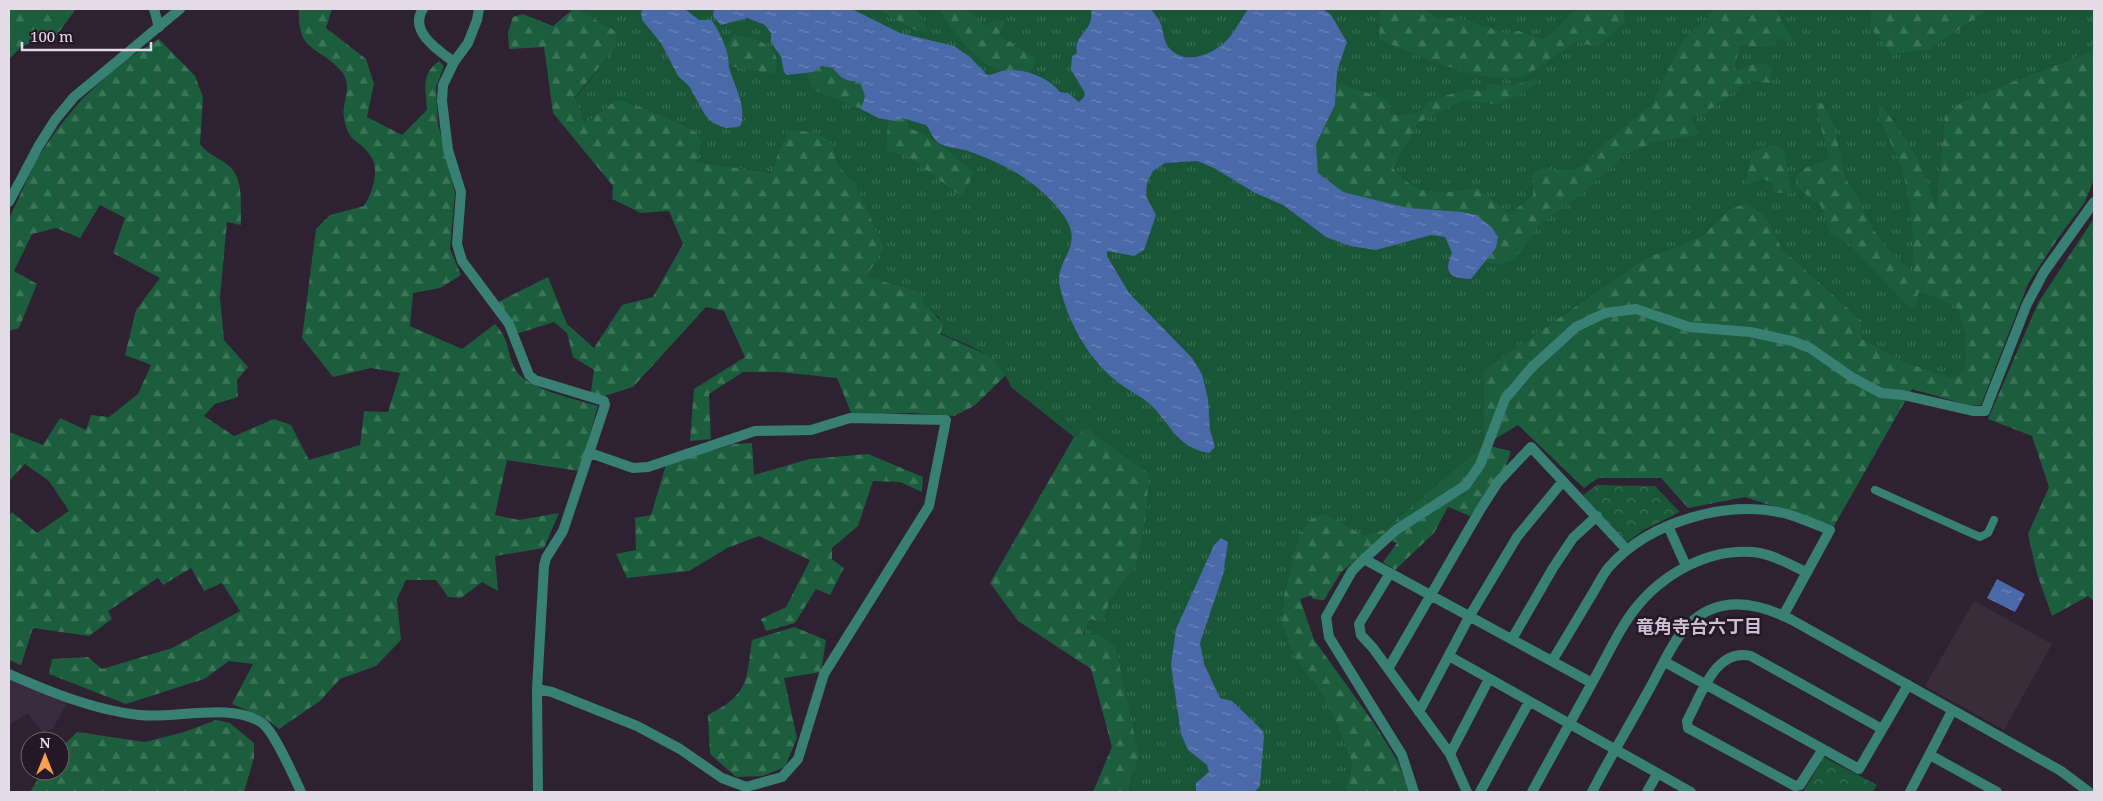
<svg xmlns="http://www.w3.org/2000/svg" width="2103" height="801" viewBox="0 0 2103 801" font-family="'Noto Serif','Noto Sans JP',serif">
<defs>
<pattern id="grass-tufts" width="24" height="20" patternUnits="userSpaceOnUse" patternTransform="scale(1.25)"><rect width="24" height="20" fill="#195537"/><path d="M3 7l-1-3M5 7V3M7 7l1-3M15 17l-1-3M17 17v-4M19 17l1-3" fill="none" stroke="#3a6d54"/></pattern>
<pattern id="forest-firs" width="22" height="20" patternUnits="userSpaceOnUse" patternTransform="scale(1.25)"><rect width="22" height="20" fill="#1b5d3c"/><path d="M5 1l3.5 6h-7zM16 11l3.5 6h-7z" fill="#3c7458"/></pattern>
<pattern id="park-crowns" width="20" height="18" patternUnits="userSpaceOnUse" patternTransform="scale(1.25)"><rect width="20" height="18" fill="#195537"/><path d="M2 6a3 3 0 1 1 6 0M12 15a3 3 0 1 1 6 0" fill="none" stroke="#3a6d54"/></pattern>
<pattern id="water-ripples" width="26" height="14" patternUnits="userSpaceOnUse" patternTransform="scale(1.25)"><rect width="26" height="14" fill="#4a69a8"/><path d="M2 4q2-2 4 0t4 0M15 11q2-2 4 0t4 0" fill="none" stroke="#6d85b8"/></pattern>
</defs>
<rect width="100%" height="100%" fill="#2e2131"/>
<path fill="#3a2b3f" d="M9 679 68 702 53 728 43 733 28 713 9 725Z"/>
<path fill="#392d3a" d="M1974 601 2052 644 2004 730 1925 686Z"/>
<path fill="url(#grass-tufts)" d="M577 9H1871V28L1931 49 1989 9H2094V50L1963 101 1945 115 1934 228 1966 335V367L1954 380 1905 362 1861 338V320L1782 249 1768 219 1728 210 1703 235 1642 260 1484 370V445L1385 537 1341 572 1324 600 1313 599 1311 595 1300 599 1314 640 1373 722 1397 760 1409 792H1130L1129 787 1139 756 1083 636 1090 619 1103 623 1110 600 1136 566 1149 473 1087 429 1074 437 1011 387C998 352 972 348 940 333L939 317 923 306 919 291 865 277 855 183 838 165 833 144 787 129 771 173 697 162C698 156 702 145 701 139 698 125 633 105 618 99L585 124 575 98 616 47V31Z"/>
<path fill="url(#forest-firs)" d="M9 9H76L56 36 22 46 9 59Z
M299 9H332L326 28 366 59 374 84 367 117 402 135 427 110C426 89 420 75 439 61L444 66 436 87 438 124 455 193 450 249 461 275 440 288 413 293 410 326 462 349 495 324C512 343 505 349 515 369 524 388 578 400 598 406L579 471 507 460 495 515 519 520 559 513 544 548 495 556 498 591 482 582 461 598 448 597 436 580H406L397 599 401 640 376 666 340 679 320 701 279 729 266 719 232 704 253 664 229 661 204 679 126 704 49 674 52 659 88 657 102 669 172 648 240 611 222 583 204 591 191 568 163 585 158 578 108 611 112 619 89 636 33 628 21 665 9 660V516L12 512 37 533 69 511 49 481 25 464 9 481V432L43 445 60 418 86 430 91 415 109 417 138 394 151 365 125 355 136 310 160 278 113 253 125 218 100 205 80 238 56 228 32 234 14 271 37 284 19 328 9 331V219L36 160 58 128 82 99 123 61 159 39 195 76 203 97 200 144C209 156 217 156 228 165 245 179 240 206 241 225L227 222 220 297 224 340 248 367 237 380 238 397 215 404 204 416 234 436 274 419 291 425 309 460 360 445 364 411 388 412 400 373 371 368 333 377 302 338 316 229 330 215 364 206C372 193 381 170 370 155 358 138 349 144 344 119 341 103 354 85 341 71 319 45 297 54 299 9Z
M573 9H577L616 31V47L575 97 585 123 618 99C633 105 698 125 701 139 702 146 698 156 697 162L771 173 787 129 817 133 833 144 838 165 855 183 884 248 866 277 919 291C926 313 934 308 943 326L940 334 992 357 1006 375 974 406 954 416 912 413 852 415 837 378 779 372H743L709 394 711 439 690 441 694 389 745 357 724 311 706 307 633 387 598 398 591 392 594 370 573 357 567 333 554 322 516 334 498 302 548 277 567 324 594 348 622 305 653 297 683 244 669 211 641 213 612 199 613 186 553 113 544 47 509 49 508 32 513 17 523 14 553 26Z
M877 9H917L928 32 917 31Z
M939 9H964L986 26 994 20 1005 21 999 35 1035 58 1031 74C1022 72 1006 72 1000 70 975 62 952 30 939 9Z
M1380 9H1423L1438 18H1460L1505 33 1519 31 1542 39 1553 32 1576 9H1624L1625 21 1598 48 1577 41C1562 51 1546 64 1529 73 1492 92 1417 53 1379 40Z
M1716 9H1777L1782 24 1793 38 1789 43 1779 38 1774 47 1740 46 1733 72C1748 66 1758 58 1772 68L1771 83 1750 81 1704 114 1690 117 1700 134 1652 143 1626 154 1584 192 1538 226 1521 251 1510 261 1498 265 1485 262 1496 248 1430 211 1408 208 1343 192 1318 173 1316 144 1335 105 1337 83 1389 100 1390 114 1400 115 1422 111 1428 101 1468 89 1486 92 1488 84 1514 85 1536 78 1539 83 1500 105 1464 100 1418 123 1393 168C1421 201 1439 193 1477 188L1510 214 1533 195V173L1543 168 1560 171 1580 169 1604 144 1652 104 1683 40Z
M1871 9H1989L1931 49 1891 54 1871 28Z
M734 35C753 35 789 50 773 74L735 67 728 64 725 47Z
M2094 50V179L2085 202 2056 241 2028 284 1981 405 1971 406 1912 389 1834 526 1745 497 1688 508 1661 478H1598L1584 488 1518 425 1485 445 1511 451 1505 469 1470 516 1448 507 1434 533 1395 570 1383 562 1397 543 1385 537 1341 572 1324 600 1313 599 1311 595 1300 599 1314 640 1373 722 1397 760 1409 792H1346L1353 763 1325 697 1295 658 1282 624 1285 592 1299 535 1310 520 1323 513 1365 536 1386 529 1484 445V370L1642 260 1703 235 1728 210 1747 203 1768 219 1782 249 1861 320V338L1905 362 1954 379 1966 367V335L1957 307 1922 292 1918 293 1917 305 1914 308 1903 301 1849 244 1830 234 1821 206 1796 187V176L1805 168 1829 159 1815 103H1822L1834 125 1845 178 1857 196 1872 228 1889 251 1914 273 1911 208 1902 167 1878 116 1879 109 1882 105 1916 155 1936 206 1945 115 1963 101Z
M822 66 833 68 839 76 860 82 865 96 861 109 816 91 811 86 807 73 813 72Z
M902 118 907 120 908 128C934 135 953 155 973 172L962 197 909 157 886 150 888 120 895 121Z
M1773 145 1784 149 1792 194 1774 192 1771 182 1763 179 1745 186 1752 151Z
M2094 218V601L2088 596 2052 616 2037 574 2028 534 2049 487 2032 436 1988 419 2038 303Z
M1087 429 1149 473 1146 516 1136 566 1110 600 1103 623 1090 619 1083 635H1100L1115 645 1139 756 1129 786 1130 792H1093L1112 747 1091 669 1018 621 990 583 1074 437Z
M752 443 754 475 809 459 868 454 923 477 922 492 900 482 873 481 858 526 832 548V559L844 568 830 595 816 589 795 623 766 631 761 619 786 607 810 560 759 536 727 548 689 571 627 578 616 554 636 550 635 518 651 515 666 465 734 444Z
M794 627 826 640 821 672 784 678 797 738 785 767 763 776 736 777 710 754 708 715C749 694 746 682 752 640Z
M216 720 230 723 254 743V758L244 792H30L43 771H60V749L77 732 145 742 184 732Z"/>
<path fill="url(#park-crowns)" d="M1597 485 1655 486 1680 512 1644 530 1626 543 1583 495Z
M1824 757 1877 785 1873 792H1803Z"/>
<path fill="url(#water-ripples)" d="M643 9H685L699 20H711C717 26 726 46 728 56 729 61 728 66 730 71 736 89 746 106 741 125L738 127 726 128 713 123 705 115 689 86 678 76 661 43 642 20 641 12Z
M714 9H852L900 33 954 46 971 58 987 75C993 75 997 72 1002 71 1022 67 1048 77 1060 92L1068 93 1079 102 1084 97 1085 93 1071 70 1072 56 1077 53C1073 33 1094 34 1091 9H1151C1154 13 1157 17 1160 22 1164 31 1163 43 1171 50 1188 66 1216 53 1229 38 1236 29 1242 18 1248 9H1323L1331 15 1347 42 1337 71 1335 105 1316 144 1318 173 1343 192 1408 208 1462 212 1476 215 1490 226 1498 237 1496 248 1471 279C1450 278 1443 274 1452 253L1445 237 1431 235 1376 250 1350 246 1326 237 1283 205 1255 193 1214 168 1197 161 1165 163 1153 171 1147 183 1146 196 1156 215 1144 250 1134 256 1107 251V256L1129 293 1192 358 1202 374 1208 399 1210 430 1215 447 1209 453C1177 447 1173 428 1153 407 1142 396 1127 390 1115 380 1088 358 1068 322 1060 287 1053 260 1086 248 1064 216 1040 182 1005 164 968 151 959 148 946 148 939 143 933 140 931 131 926 125L902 118 895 121 878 118 861 109 865 96 860 82C846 81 841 79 833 68L822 66 813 72 787 75 784 72 781 57 771 42V33L765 25 747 18 721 25 713 16Z
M1221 538 1228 542 1223 575 1200 643 1204 664 1220 698 1232 701 1262 730 1264 736 1260 786 1255 792H1196V783L1209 772 1207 765 1188 750 1181 734 1171 665 1176 629 1214 545Z
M1997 579 2025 594 2015 612 1987 598Z"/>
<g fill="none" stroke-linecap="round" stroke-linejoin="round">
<path stroke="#388074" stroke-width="8" d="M1875 490 1980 537 1988 533 1994 520"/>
<path stroke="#388074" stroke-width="10" d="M154 9 159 27
M423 9C408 31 439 51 454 62
M479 9 477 20 468 43 454 62 443 85 442 101 448 150 461 192 457 244 462 261 509 324 529 375 535 380 604 401 605 405 563 531 546 558 544 566 537 689 538 792
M1668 526 1686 566
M1364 559 1592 683 1532 792
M1390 573 1359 624 1361 635 1373 648 1450 754 1467 792
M1326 617 1352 571 1364 559 1396 530 1466 485 1480 465 1505 399 1532 367 1576 327 1605 313 1636 309 1689 327 1750 332 1792 341 1810 348 1853 378 1881 393 1903 395 1973 411H1985L2027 304 2044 272 2094 202
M1512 639 1553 568 1573 538 1597 516
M1449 656 1691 792
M1552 661C1565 640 1578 618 1591 596 1597 587 1602 575 1609 567 1650 521 1728 499 1787 514 1801 518 1816 525 1830 530L1783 616
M1665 662 1859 769 1908 685
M1388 669 1480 510 1498 482 1531 447 1627 550
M9 674C50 692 94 710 139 715 175 719 232 702 262 723 274 731 294 777 301 792
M1592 683C1604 662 1614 640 1627 620 1654 579 1703 548 1753 552 1772 554 1789 564 1806 572
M537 689 552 692 637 726 680 749 722 778 746 787 782 777 798 759 824 674 929 506 946 420 850 418 811 430 755 431 648 467 633 468 590 453
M1419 712 1469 617 1517 537 1563 481
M1823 749 1800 785 1795 786 1688 728 1687 721C1701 696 1715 647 1751 656L1882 729
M1450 754 1489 679
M1930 755 1997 792
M1480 792 1529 702
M1647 792 1657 774
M1910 792 1952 711"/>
<path stroke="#388074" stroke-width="10" d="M9 202 38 147 55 120 74 97 180 9
M1326 617 1329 637 1402 755 1414 792
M1592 792C1609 759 1628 728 1646 695 1658 675 1671 643 1687 626 1718 594 1757 602 1792 620L2061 771 2089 792"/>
</g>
<g text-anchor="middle" stroke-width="5" stroke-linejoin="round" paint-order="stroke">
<g font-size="18" font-weight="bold" fill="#cebed2" stroke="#241827">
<text x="1699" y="633">竜角寺台六丁目</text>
</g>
</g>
<rect width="2103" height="801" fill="none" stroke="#e3dbe5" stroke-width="20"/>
<g transform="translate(45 756)"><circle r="24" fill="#241827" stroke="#706673"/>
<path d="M0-4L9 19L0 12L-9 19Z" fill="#fa9f4f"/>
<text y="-8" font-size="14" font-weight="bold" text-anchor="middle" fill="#e3dbe5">N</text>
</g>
<path d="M22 42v8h129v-8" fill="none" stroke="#e3dbe5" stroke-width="2.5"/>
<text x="30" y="42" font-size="15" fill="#e3dbe5" stroke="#241827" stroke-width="4" paint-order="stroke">100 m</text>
</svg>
